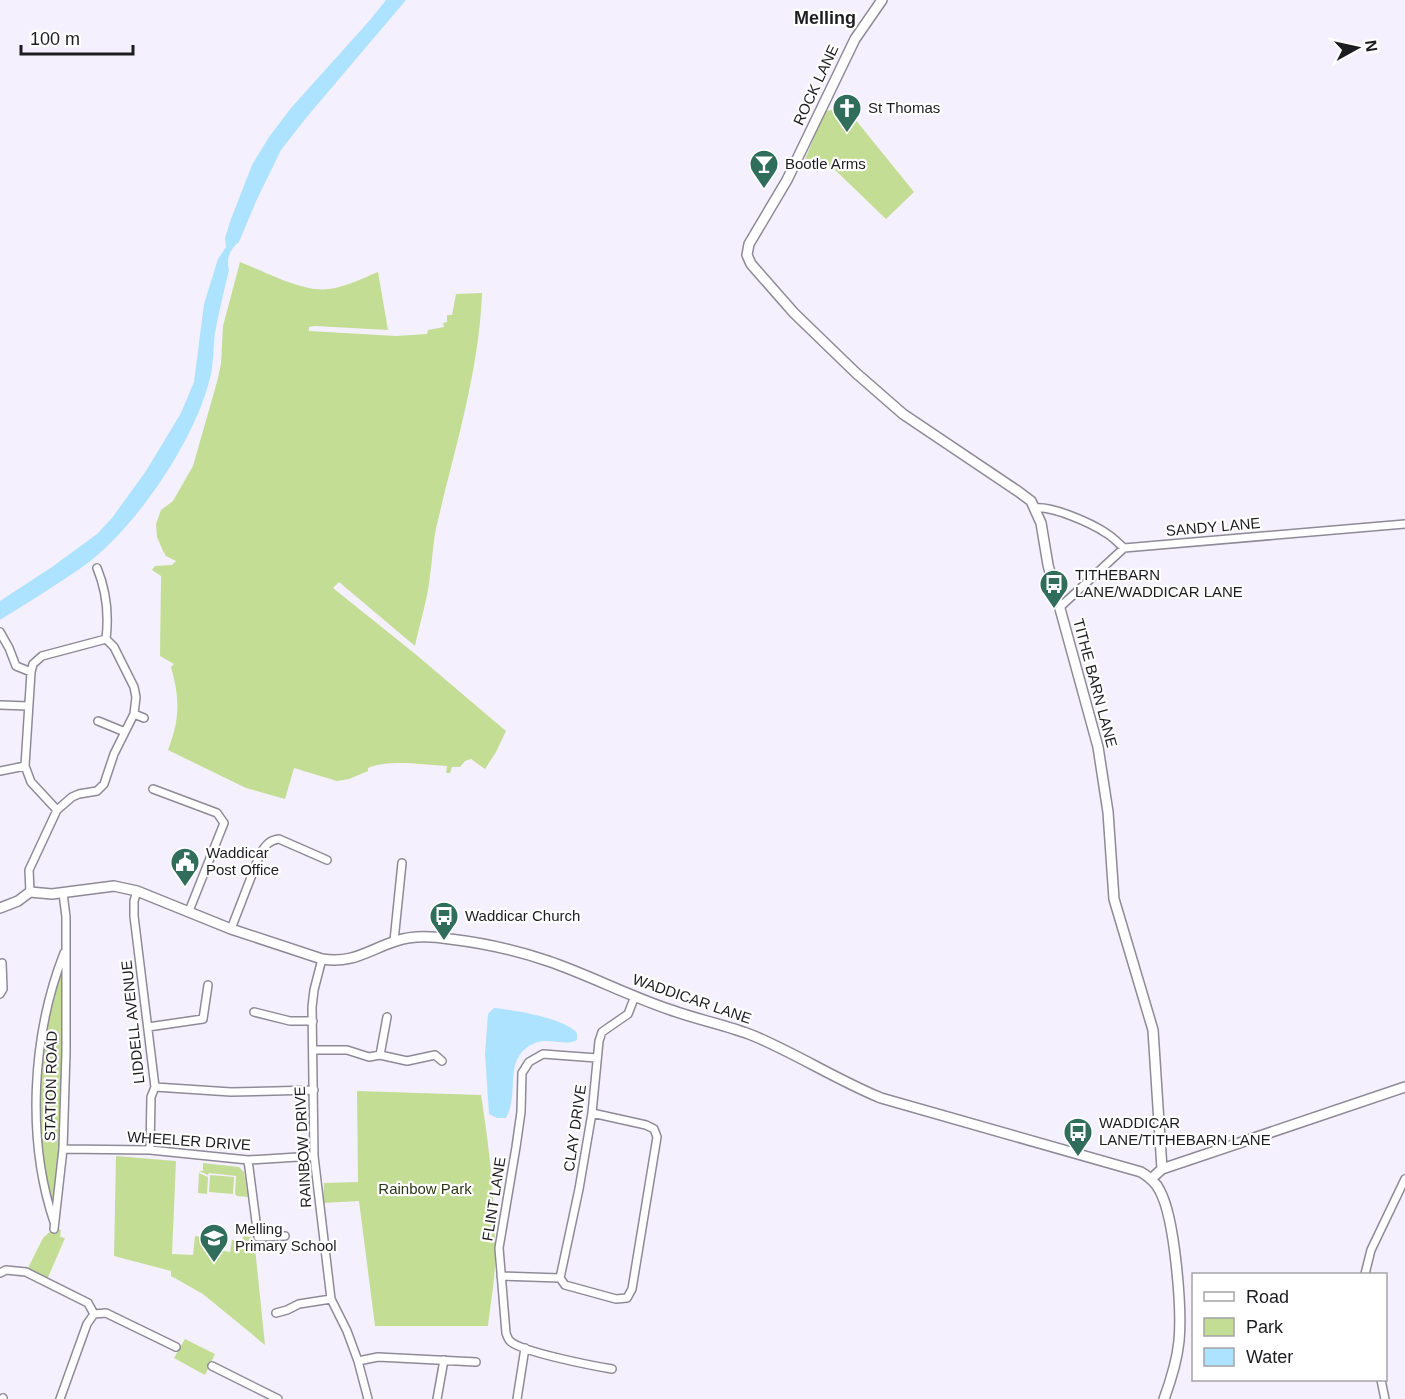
<svg xmlns="http://www.w3.org/2000/svg" width="1405" height="1399" viewBox="0 0 1405 1399" font-family="Arial,sans-serif">
<rect width="100%" height="100%" fill="#f5f0fe"/>
<path fill="#c3dd94" d="M846 108 914 192 886 219 832 167 803 164 825 111Z
M240 262C264 271 303 293 329 289 346 287 363 278 378 272L388 330 315 326 309 327V331L396 336 427 334 428 330 444 327 443 323 447 322V315H452L456 294 482 293C479 371 456 444 438 520 433 538 433 556 430 575 428 598 420 622 415 646L339 582 333 588 414 653 506 731 496 752 485 769 471 759 465 761 460 767H452L450 773H446L447 766C422 765 391 759 368 768V771L349 779 337 781 294 768 285 799 246 788 168 750C180 719 180 699 171 667L174 664 160 656 161 576 152 570 155 566 172 565 176 561 166 556 163 551 157 537 156 524 161 510 173 501 193 466 217 382 221 364 223 326Z
M66 954 59 1199 55 1224 42 1178 37 1106 42 1028Z
M357 1091 481 1095C490 1151 496 1209 495 1266 494 1286 490 1306 488 1326H375L359 1201 323 1203 324 1183 358 1182Z
M116 1156 176 1161 172 1254 193 1255 195 1236 210 1238 209 1248 230 1252 232 1240 241 1241 244 1236 254 1238 265 1345 203 1294 171 1276V1271L114 1256Z
M203 1163 239 1167 244 1172 248 1197 237 1196 235 1194 236 1176 209 1173 208 1175 199 1171H203Z
M199 1173 208 1177 207 1194 198 1193Z
M210 1175 234 1177 233 1194 209 1192Z
M53 1229 61 1230 60 1237 65 1238 46 1282 26 1272 43 1238Z
M185 1339 215 1354 205 1375 174 1358Z"/>
<path fill="#ade3fe" d="M386 0H406L306 118 281 150 257 199 239 242C230 249 226 258 229 270 224 291 219 311 215 333 213 347 214 363 210 378 195 441 134 531 81 568 55 586 27 603 0 620V601L52 567 97 534 112 518 146 471 181 413 194 382 204 304 218 259 226 247 225 238 231 219 252 165 269 137 291 108 370 20Z
M494 1008C514 1010 564 1018 577 1033V1040C565 1047 549 1037 535 1043 501 1058 521 1091 506 1118H497L489 1114 485 1054 488 1014Z"/>
<g fill="none" stroke-linecap="round" stroke-linejoin="round">
<g stroke="#8e8a97" stroke-width="10">
<path id="minor" d="M1035 508C1053 506 1091 523 1106 533 1113 537 1118 543 1124 548L1405 524
M97 568C107 592 109 614 106 639
M1059 608 1124 548
M0 632 9 648 16 666 31 672
M0 705 28 706
M134 714 144 718
M98 721 125 732
M0 771 25 766
M153 789 217 813 224 823 189 911
M57 810 31 782 25 766 31 672 33 664 42 656 106 639
M137 891 134 901V916L155 1087 151 1097 150 1150
M30 892 29 870 57 810 72 797 79 794 97 791 104 784 114 754 134 714 136 697 134 687 114 647 106 639
M231 929 260 854C265 846 269 840 279 839L327 860
M394 941 402 863
M322 959 314 990 312 1007 314 1156 331 1299 347 1331 358 1361 368 1399
M0 994 3 989 2 963
M254 1012 290 1021H313
M148 1027 203 1019 208 985
M314 1050H347L369 1057 380 1055 407 1061 435 1055 442 1061
M380 1055 387 1017
M597 1058 543 1054 529 1062 522 1073 521 1112 516 1147 499 1248 506 1333C507 1336 508 1339 510 1341 521 1352 594 1366 612 1369
M155 1087 231 1092 314 1090
M63 1149 150 1150 248 1160 314 1156
M248 1160 258 1237 285 1236
M54 1222C26 1138 32 1035 64 953
M54 1229 63 1149 66 1052V917L63 893
M0 1273 6 1270 26 1272 88 1303 94 1314
M1365 1274 1371 1250 1405 1179
M501 1276 560 1278 565 1285 616 1299 627 1298 632 1289 657 1137 654 1129 646 1125 592 1113
M560 1278 579 1189 592 1113 599 1041 602 1032 628 1014 635 996
M276 1313 287 1310 299 1304 331 1299
M94 1314 106 1313 176 1347
M358 1361 378 1357 476 1362
M212 1366 278 1399
M1381 1380 1385 1399
M2 1399 3 1398
M60 1399 87 1324 94 1314
M437 1399 444 1360
M517 1399 525 1348"/>
</g>
<g stroke="#8e8a97" stroke-width="12">
<path id="tertiary" d="M882 0 855 39 787 180 749 244 747 255 751 264 794 313 856 373 903 414 1019 492 1031 501 1041 523 1048 565 1098 747 1108 812 1114 899 1153 1030 1162 1169 1151 1179
M0 908 18 901 30 892 52 894 114 886 137 891 231 929 322 959C353 964 368 950 396 941 413 935 431 936 450 939 483 943 516 950 548 961 589 975 629 996 671 1010 698 1020 727 1025 754 1036 797 1054 837 1080 881 1098L1141 1172C1149 1177 1156 1182 1160 1191 1175 1219 1182 1309 1179 1341 1177 1361 1171 1380 1164 1399
M1162 1169 1405 1087"/>
</g>
<use href="#minor" stroke="#fff" stroke-width="7"/>
<use href="#tertiary" stroke="#fff" stroke-width="9"/>
</g>
<defs>
<g id="church-pin" transform="scale(1.5)"><path d="M0 17L-7.5 6A9.5 9.5 0 1 1 7.5 6Z" fill="#306e5b" stroke="#fff"/><path d="M-1.2-6h2.4v3.5h3.3v2.4h-3.3V6h-2.4V-.1h-3.3v-2.4h3.3Z" fill="#fff"/></g>
<g id="bar-pin" transform="scale(1.5)"><path d="M0 17L-7.5 6A9.5 9.5 0 1 1 7.5 6Z" fill="#306e5b" stroke="#fff"/><path d="M-6-5H6L.8 .8V4.5H3.5V6h-7V4.5H-.8V.8Z" fill="#fff"/></g>
<g id="bus-pin" transform="scale(1.5)"><path d="M0 17L-7.5 6A9.5 9.5 0 1 1 7.5 6Z" fill="#306e5b" stroke="#fff"/><path d="M-5-6H5V4H4V6H2V4H-2V6H-4V4H-5ZM-3.5-4V0h7V-4ZM-3.5 1.2v1.5H-2V1.2ZM2 1.2v1.5H3.5V1.2Z" fill="#fff"/></g>
<g id="civic-pin" transform="scale(1.5)"><path d="M0 17L-7.5 6A9.5 9.5 0 1 1 7.5 6Z" fill="#306e5b" stroke="#fff"/><path d="M-.6-6.5H3V-4.5H.6V-3L4-1V1h2V6H-6V1h2V-1L-.6-3ZM-1.2 2.5V6h2.4V2.5Z" fill="#fff"/></g>
<g id="school-pin" transform="scale(1.5)"><path d="M0 17L-7.5 6A9.5 9.5 0 1 1 7.5 6Z" fill="#306e5b" stroke="#fff"/><path d="M0-5L7-2L0 1L-7-2ZM-4 1L0 2.5L4 1V4Q0 6-4 4Z" fill="#fff"/></g>
</defs>
<g fill-rule="evenodd">
<use href="#church-pin" x="847" y="108"/>
<use href="#bar-pin" x="764" y="164"/>
<use href="#bus-pin" x="1054" y="584"/>
<use href="#civic-pin" x="185" y="862"/>
<use href="#bus-pin" x="444" y="916"/>
<use href="#bus-pin" x="1078" y="1132"/>
<use href="#school-pin" x="214" y="1238"/>
</g>
<g text-anchor="middle" stroke-width="4.5" stroke-linejoin="round" paint-order="stroke">
<g font-size="15" fill="#1d1c20" stroke="#fff">
<text transform="translate(816 85) rotate(-65)" y="5">ROCK LANE</text>
<text transform="translate(1213 527) rotate(-5)" y="5">SANDY LANE</text>
<text transform="translate(1095 683) rotate(75)" y="5">TITHE BARN LANE</text>
<text transform="translate(692 999) rotate(19)" y="5">WADDICAR LANE</text>
<text transform="translate(133 1022) rotate(-96)" y="5">LIDDELL AVENUE</text>
<text transform="translate(51 1086) rotate(-89)" y="5">STATION ROAD</text>
<text transform="translate(575 1128) rotate(-82)" y="5">CLAY DRIVE</text>
<text transform="translate(189 1141) rotate(4)" y="5">WHEELER DRIVE</text>
<text transform="translate(303 1147) rotate(-93)" y="5">RAINBOW DRIVE</text>
<text transform="translate(494 1199) rotate(-81)" y="5">FLINT LANE</text>
</g>
<g font-size="15" fill="#1d1c20" stroke="#fff" text-anchor="start">
<text x="868" y="113">St Thomas</text>
<text x="785" y="169">Bootle Arms</text>
<text x="1075" y="580">TITHEBARN<tspan x="1075" dy="17">LANE/WADDICAR LANE</tspan></text>
<text x="206" y="858">Waddicar<tspan x="206" dy="17">Post Office</tspan></text>
<text x="465" y="921">Waddicar Church</text>
<text x="1099" y="1128">WADDICAR<tspan x="1099" dy="17">LANE/TITHEBARN LANE</tspan></text>
<text x="235" y="1234">Melling<tspan x="235" dy="17">Primary School</tspan></text>
</g>
<g font-size="15" fill="#2d3816" stroke="#fff">
<text x="425" y="1194">Rainbow Park</text>
</g>
<g font-size="18" font-weight="bold" fill="#1d1c20" stroke="#fff">
<text x="825" y="24">Melling</text>
</g>
</g>
<rect x="1192" y="1273" width="195" height="108" fill="#ffffff" stroke="#a5a4a6" stroke-width="1.5"/>
<rect x="1204" y="1292" width="30" height="9" fill="#ffffff" stroke="#a5a4a6" stroke-width="1.5"/>
<text x="1246" y="1303" font-size="18" fill="#1d1c20">Road</text>
<rect x="1204" y="1318" width="30" height="18" fill="#c3dd94" stroke="#a5a4a6" stroke-width="1.5"/>
<text x="1246" y="1333" font-size="18" fill="#1d1c20">Park</text>
<rect x="1204" y="1348" width="30" height="18" fill="#ade3fe" stroke="#a5a4a6" stroke-width="1.5"/>
<text x="1246" y="1363" font-size="18" fill="#1d1c20">Water</text>
<g transform="translate(1357 48) rotate(82)" stroke="#ffffff" stroke-width="4.5" paint-order="stroke">
<path d="M0-4.5L10 22L0 15L-10 22Z" fill="#1d1c20"/>
<text y="-9" font-size="16" font-weight="bold" text-anchor="middle" fill="#1d1c20">N</text>
</g>
<path d="M21 45v9h112v-9" fill="none" stroke="#1d1c20" stroke-width="3"/>
<text x="30" y="45" font-size="18" fill="#1d1c20" stroke="#ffffff" stroke-width="4.5" paint-order="stroke">100 m</text>
</svg>
